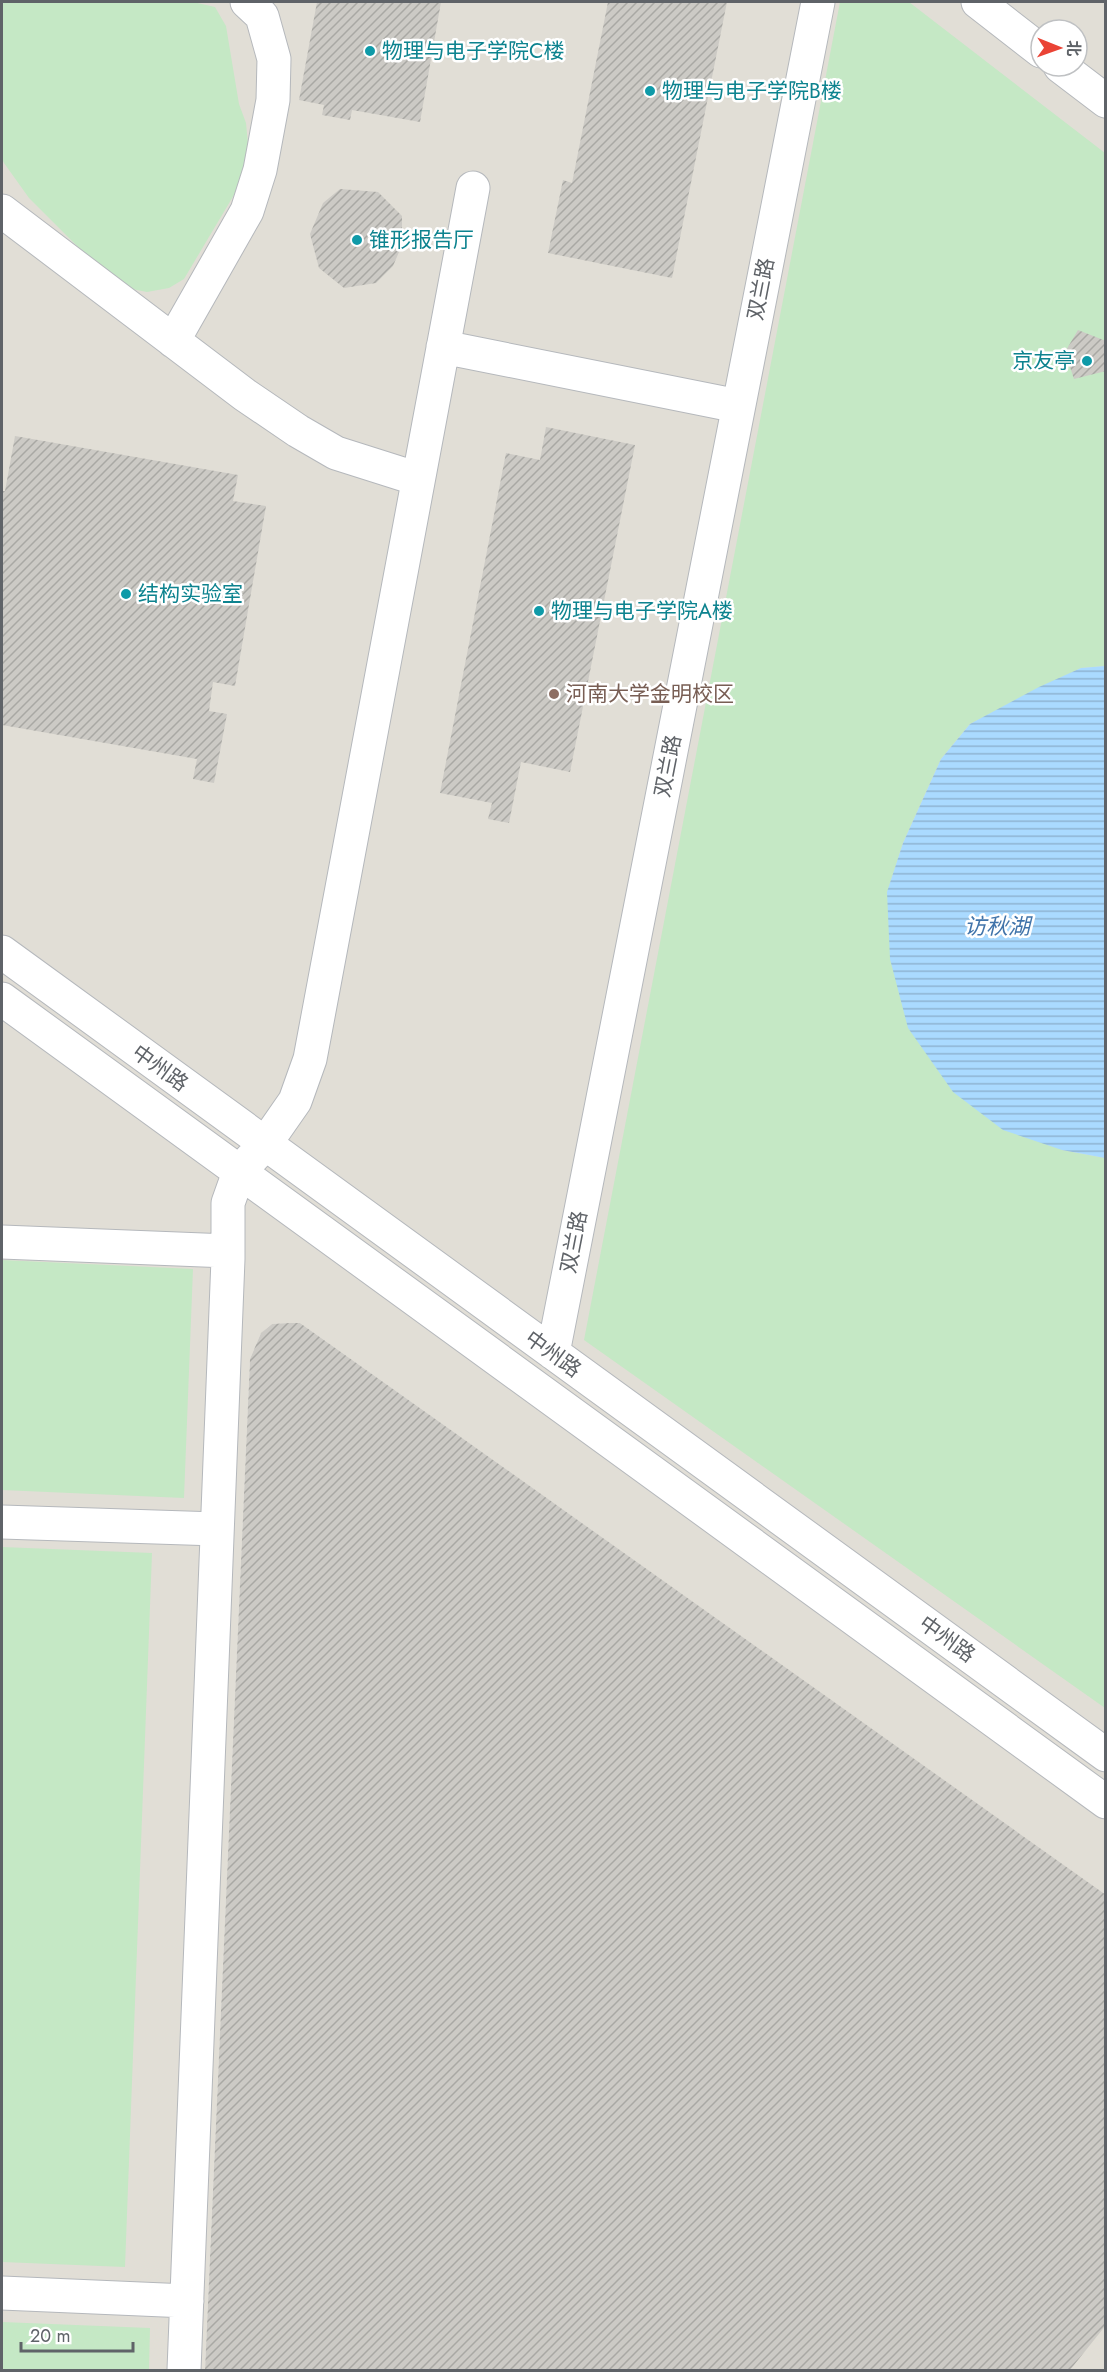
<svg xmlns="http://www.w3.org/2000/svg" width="1107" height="2372" viewBox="0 0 1107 2372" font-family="Jost,'Noto Sans SC',sans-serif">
<defs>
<pattern id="water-rules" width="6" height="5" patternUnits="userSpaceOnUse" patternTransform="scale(1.5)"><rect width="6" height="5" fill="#aadaff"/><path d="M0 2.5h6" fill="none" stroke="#8eb4d2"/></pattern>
<pattern id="building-hatch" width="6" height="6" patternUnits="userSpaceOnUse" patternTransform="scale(1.5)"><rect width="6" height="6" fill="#cccac5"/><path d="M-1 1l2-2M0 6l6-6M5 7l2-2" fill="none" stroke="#a9a8a4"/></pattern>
</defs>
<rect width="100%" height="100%" fill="#f1efe8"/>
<path fill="#e1ded6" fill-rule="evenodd" d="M2 2H1105V1895L300 1323 272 1324 261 1333 250 1359 205 2370H2ZM1041 30H1077V66H1041Z
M1105 2325V2370H1070L1081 2353Z"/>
<path fill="#c5e8c5" d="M2 2H193L215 7 226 26 239 104 246 123 248 144 247 173 184 279 169 288 147 292 127 288 102 271 29 198 4 163 2 159Z
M840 2H909L1105 153V666L1081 668 970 724 941 759 903 843 887 893 1062 1150 1105 1158V1708L584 1340Z
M2 1260 193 1269 184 1498 2 1490Z
M2 1547 152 1553 125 2267 2 2262Z
M2 2322 150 2328 149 2370H2Z"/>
<path fill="url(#water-rules)" d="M1105 666H1106L1105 1158 1062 1150 1003 1130 953 1092 908 1028 890 959 887 892 903 843 941 759 970 724 1039 687 1081 668Z"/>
<path fill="url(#building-hatch)" d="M317 2H441L420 122 352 110 350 120 322 115 324 105 299 100Z
M608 2H727L672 278 548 253 563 180 572 183Z
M340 189 378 192 402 216V245L393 266 376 283 344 288 319 268 310 234 323 203Z
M1078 330 1106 341V371L1074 379 1065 352Z
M546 427 635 445 570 772 521 762 509 823 488 819 492 803 440 793 506 453 540 460Z
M15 436 238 475 233 501 266 506 235 686 213 682 209 711 227 714 214 783 193 779 197 759 2 725V491H5Z
M289 1323H300L1106 1895V2325L1070 2370H205L250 1359 261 1333 272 1324Z"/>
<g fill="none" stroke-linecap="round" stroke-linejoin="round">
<g stroke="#b5b8bc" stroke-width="35">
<path id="minor" d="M978 2 1041 51
M1060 66 1106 101
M2 211 245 395 298 431 336 453 418 479
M173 341 247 211 260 170 273 100 274 59 262 16 247 2
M443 347 738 406
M2 952 1106 1755
M2 999 1106 1802
M2 1242 228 1251
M553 1353 818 2
M2 1522 217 1529
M2 2293 187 2301
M184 2370 228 1259V1203L239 1172 265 1144 295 1101 310 1059 473 188"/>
</g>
<use href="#minor" stroke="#fff" stroke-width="33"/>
</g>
<g fill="#0f9aa8" stroke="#fff" stroke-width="2">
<circle cx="370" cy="51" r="6"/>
<circle cx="650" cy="91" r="6"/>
<circle cx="357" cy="240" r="6"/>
<circle cx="1087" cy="361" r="6"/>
<circle cx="126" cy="594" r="6"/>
<circle cx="539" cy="611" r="6"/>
</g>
<circle fill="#8d6e63" stroke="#fff" stroke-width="2" cx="554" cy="694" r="6"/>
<g text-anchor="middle" stroke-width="5" stroke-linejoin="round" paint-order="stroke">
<g font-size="21" fill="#0d838f" stroke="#fff" text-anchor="start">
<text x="382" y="58">物理与电子学院C楼</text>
<text x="662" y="98">物理与电子学院B楼</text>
<text x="369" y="247">锥形报告厅</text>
<text x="1075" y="368" text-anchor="end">京友亭</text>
<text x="138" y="601">结构实验室</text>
<text x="551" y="618">物理与电子学院A楼</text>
</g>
<g font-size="21" fill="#5f6368" stroke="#fff">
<text transform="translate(761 289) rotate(-79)" y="7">双兰路</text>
<text transform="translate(668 766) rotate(-79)" y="7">双兰路</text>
<text transform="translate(160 1068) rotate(36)" y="7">中州路</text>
<text transform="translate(574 1242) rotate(-79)" y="7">双兰路</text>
<text transform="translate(553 1354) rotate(36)" y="7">中州路</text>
<text transform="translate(947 1639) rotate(36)" y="7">中州路</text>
</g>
<g font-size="21" fill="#785e54" stroke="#fff" text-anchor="start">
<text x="566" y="701">河南大学金明校区</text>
</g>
<g font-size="22" font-style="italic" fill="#4174aa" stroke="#fff">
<text x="997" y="934">访秋湖</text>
</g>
</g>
<rect width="1107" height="2372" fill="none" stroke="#5f6368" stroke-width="6"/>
<g transform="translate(1059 48) rotate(91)"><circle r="28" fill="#ffffff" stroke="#bfc1c3" stroke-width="1.5"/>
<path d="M0-4.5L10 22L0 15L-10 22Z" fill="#ea4335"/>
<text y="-9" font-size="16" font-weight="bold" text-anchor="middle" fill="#5f6368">北</text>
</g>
<path d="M21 2342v9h112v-9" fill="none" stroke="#5f6368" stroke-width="3"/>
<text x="30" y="2342" font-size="18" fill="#5f6368" stroke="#ffffff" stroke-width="4.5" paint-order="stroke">20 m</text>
</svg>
